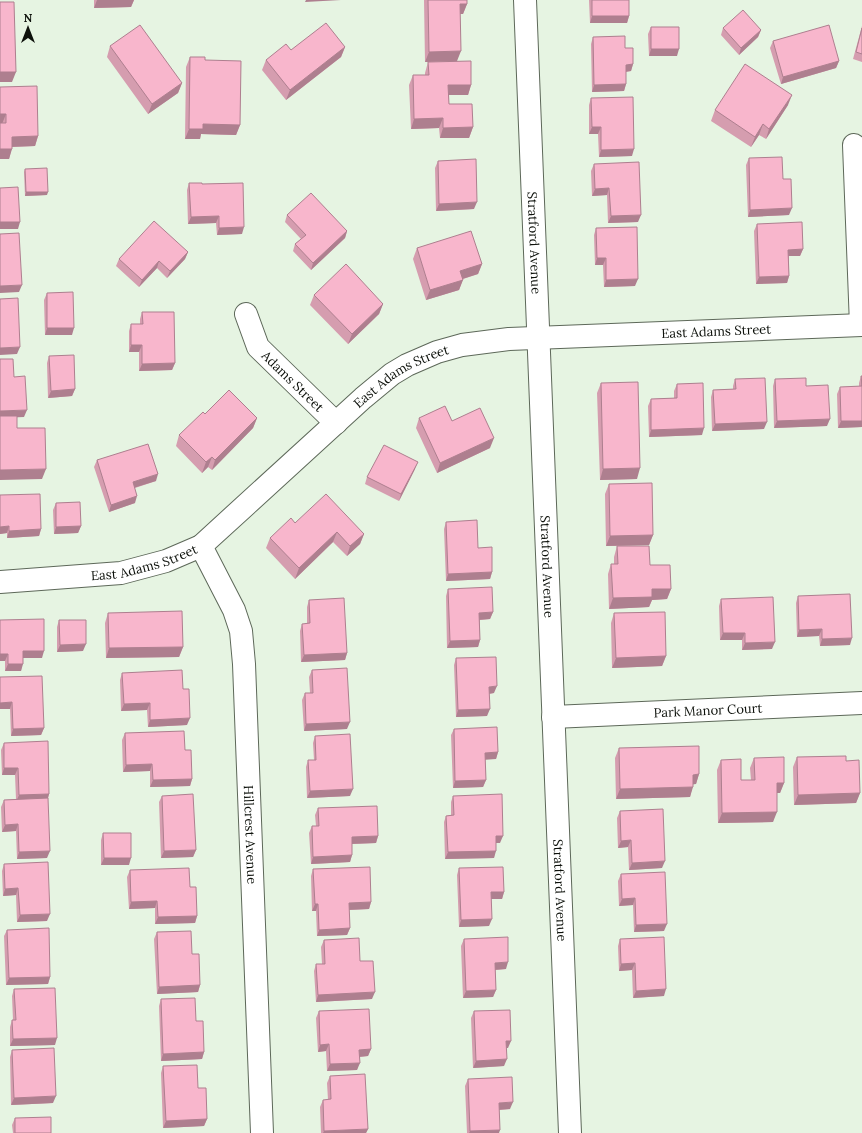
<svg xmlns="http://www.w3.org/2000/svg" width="862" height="1133" viewBox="0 0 862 1133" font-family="Lora,serif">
<rect width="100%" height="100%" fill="#e6f4e2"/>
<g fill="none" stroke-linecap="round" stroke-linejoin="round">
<g stroke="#5d6859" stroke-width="24">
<g id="minor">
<path id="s1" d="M525 0 570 1133"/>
<path d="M854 145 861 325"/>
<path id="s2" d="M246 314 258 347 336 423"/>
<path id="s3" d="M201 546 234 610 241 631 244 664 262 1133"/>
<path id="s4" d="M0 582 121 573 166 561 201 546 363 398 392 374 407 365 437 352 462 345 509 339 862 325"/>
<path id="s5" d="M553 717 862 703"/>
</g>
</g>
<use href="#minor" stroke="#fff" stroke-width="22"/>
</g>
<path fill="#d59daf" d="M94 0H134L131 7 94 8Z
M424 0H467V4L463 14H460L457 61 471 85 468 95H449V104L473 127 469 138H440L439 128 411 129 409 85 413 75H425V73L428 62 453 61 425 62Z
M589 0H629V16L627 23H590Z
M862 26V62L853 59Z
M651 27 677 56H649L648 34Z
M723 28 761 30 758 37 739 55 721 35Z
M593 37 625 48 633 64 631 71 626 72V84L624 91 592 92 591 44Z
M773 41 839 61 836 68 781 84 770 48Z
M110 46 182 83 178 93 148 114 107 57Z
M345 47 341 57 286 100 262 70 266 60 291 50Z
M190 57 205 60 240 125 236 135 201 134 200 139H185L186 67Z
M0 87 38 136 35 146 12 147 9 159H0Z
M591 98 632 156 599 157 598 134H589V105Z
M788 105 766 139 759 135 751 147 711 121 715 110Z
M749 158 783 179 789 215 748 217 746 165Z
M438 161 474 209 436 211 435 168Z
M594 164 638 222 608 223 607 195 592 196 591 171Z
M25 169 47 195 25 196 24 172Z
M189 183 202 184 242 234 217 235 216 223 188 224 187 190Z
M287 215 347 231 345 238 311 270 293 251 295 244 301 239 285 222Z
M757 224 803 249 800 256H789V276L787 283 756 284 754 231Z
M596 228 635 286 604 287 603 265H595L594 235Z
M417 248 482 264 478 274 463 279 459 290 426 300 413 259Z
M188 252 185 259 167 278 157 268 139 287 116 266 119 259Z
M47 293 72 335H45L44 300Z
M314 295 383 304 379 314 348 344 310 305Z
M142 312 175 363 172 370 139 371V352H129V331L131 324H140V319Z
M49 356 75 389 72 396 48 398 47 363Z
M861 376H862V427L838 428 837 394 840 387 859 386V383Z
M735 379 764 429 712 431 711 397 713 390 733 389V386Z
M775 379 806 386 827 426 774 428 773 386Z
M601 383 637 479 600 480 597 393Z
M677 384 702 435 649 437 648 406 651 399 674 398V391Z
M205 414 257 418 253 428 212 470 208 467 202 473 176 446 179 435Z
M419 418 490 448 437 473 416 428Z
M97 460 156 481 135 488V503L109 512 94 467Z
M415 469 399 501 365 484 367 477Z
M609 484 653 535 649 545 606 546 605 494Z
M0 495 41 529 39 536 7 538V533L0 534Z
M56 503 81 526 78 533 54 534 53 510Z
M446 522 478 548 492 572 490 579 446 581 444 529Z
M295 523 364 534 360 544 347 556 333 542 295 579 266 548 270 538Z
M617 546 650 565 671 589 667 599 652 600 649 607 609 609 608 574 611 564H614V557Z
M448 589 493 612 490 619 480 620V640L478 647 447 648 446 596Z
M798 596 850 645 820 646 819 636 797 637 796 603Z
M721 599 772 649 742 650V640H720L719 606Z
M309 600 347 653 345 660 301 662 300 631 302 624H307V607Z
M108 613 183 647 179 657 106 658 105 623Z
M614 613 666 656 662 666 612 668 611 623Z
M0 620 42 658H23L21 671H5V661H0Z
M59 620 83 651 57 652V627Z
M456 658 494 693 489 694 487 716 456 717 454 665Z
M312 670 347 729 304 731 302 700 305 693H310L309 677Z
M122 673 187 725 148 727 147 710 121 711 120 680Z
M0 677 44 728 41 735 11 736 10 709H0Z
M454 729 498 752 496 759H485L486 780 483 787 453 788 451 735Z
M125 733 185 750 192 779 190 786 150 787V771L123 772 122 740Z
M315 736 350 796 307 798 306 767 308 760H314L313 743Z
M4 743 49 794 48 799 47 858 17 859 16 831 2 832 1 807 4 800 16 799 15 775H2L1 750Z
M619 748 699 774 696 784H693L690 797 616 799 615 758Z
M797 757 860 793 856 803 794 805 793 767Z
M754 758 784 783 780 793H777L773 822 718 823 717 770 721 760 741 780H751L750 768Z
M162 796 196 850 193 857 161 858 159 802Z
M453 796 500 843H496L494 858 445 859 444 822 446 816 451 815V802Z
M318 808 378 836 376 843 352 844V855L350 862 311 864 309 833 312 826H316L315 815Z
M620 811 662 868 629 870 628 847 618 848 617 818Z
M103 833 129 865H101V840Z
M4 864 47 921 17 922 16 895 3 896 2 871Z
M459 868 504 892 502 899H491L489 926 459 927 457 875Z
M313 869 371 902 369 909 349 910 350 928 347 935 317 936 316 911H312L311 876Z
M130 870 190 887 197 916 195 923 155 924V908L129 909 127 877Z
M621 874 664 931 634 932 633 905 619 906 618 881Z
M7 930 50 977 48 984 6 985 4 936Z
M157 932 200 985 198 992 157 994 154 939Z
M464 939 506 969 495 970 496 990 493 997 463 998 461 946Z
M620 939 664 996 633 998 632 970 619 971 618 946Z
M324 940 360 961 372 999 316 1002 314 971 316 964H322L321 947Z
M14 989 55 1045 10 1046V1027L12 1020H13L12 996Z
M161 999 196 1021 204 1052 202 1059 161 1061 159 1006Z
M319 1011 371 1049 368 1056 360 1057 357 1070 327 1071 326 1051 318 1052 316 1018Z
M474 1011 508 1048H506L504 1066 473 1068 471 1018Z
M12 1050 53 1103 11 1105 10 1057Z
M163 1066 198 1088 207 1119 204 1126 163 1128 161 1073Z
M330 1076 368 1129 366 1133H321L320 1107 323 1100H328L327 1083Z
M468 1079 510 1109 499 1110V1133H467L465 1086Z
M15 1118 51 1133H13L12 1125Z"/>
<path fill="#ae7f8f" d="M97 0H134L131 7 94 8Z
M306 0H341L305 2Z
M460 4H467L463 14H456Z
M592 16H629L627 23H590Z
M761 30 758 37 739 55 741 48Z
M345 47 341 57 286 100 290 90Z
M651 49H679L677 56H649Z
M461 51 457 61 425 62 429 52Z
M839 61 836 68 781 84 783 77Z
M633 64 631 71 623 72 626 65Z
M0 72H16L12 82H0Z
M182 83 178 93 148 114 152 104Z
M626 84 624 91 592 92 594 85Z
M448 85H471L468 95H444Z
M792 95 788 105 766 139 769 129Z
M0 114H6L2 124H0Z
M443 118 439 128 411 129 414 119Z
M203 124 240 125 236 135 201 134 200 139H185L189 129Z
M763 124 759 135 751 147 755 137Z
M473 127 469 138H440L443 128Z
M592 127H601L598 134H589Z
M38 136 35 146 8 147 12 137Z
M0 149H12L9 159H0Z
M634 149 632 156 599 157 601 150Z
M609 188 607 195 592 196 595 189Z
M26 192H48L47 195 25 196Z
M477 202 474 209 436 211 439 204Z
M792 208 789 215 748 217 750 210Z
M641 215 638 222 608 223 611 216Z
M219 216 216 223 188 224 191 217Z
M0 222H20L18 229H0Z
M244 227 242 234 217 235 219 228Z
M347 231 345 238 311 270 313 263Z
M803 249 800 256H786L788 250Z
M188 252 185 259 167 278 170 271Z
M597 258H606L603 265H595Z
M159 261 157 268 139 287 142 280Z
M482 264 478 274 456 281 460 271Z
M789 276 787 283 756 284 759 277Z
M638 279 635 286 604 287 606 280Z
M463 280 459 290 426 300 430 290Z
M22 285 19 292 0 293V286Z
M383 304 379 314 348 344 352 334Z
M47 328H74L72 335H45Z
M131 345H142L139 352H129Z
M20 347 17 354 0 355V348Z
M175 363 172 370 139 371 142 364Z
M75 389 72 396 48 398 51 391Z
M27 410 24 417 0 418V411Z
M257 418 253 428 212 470 215 460Z
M830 419 827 426 774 428 777 421Z
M841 421H862V427L838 428Z
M767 422 764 429 712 431 715 424Z
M704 428 702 435 649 437 651 430Z
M494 438 490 448 437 473 440 463Z
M212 457 208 467 202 473 206 462Z
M418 462 415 469 399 501 401 494Z
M640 468 637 479 600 480 603 469Z
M46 469 42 479 0 480V470Z
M158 474 156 481 130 489 133 482Z
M137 496 135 503 109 512 111 505Z
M9 526 7 533 0 534V527Z
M81 526 78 533 54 534 56 527Z
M41 529 39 536 7 538 9 531Z
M337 532 333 542 295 579 299 568Z
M364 534 360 544 347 556 350 546Z
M653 535 649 545 606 546 610 536Z
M492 572 490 579 446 581 448 574Z
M652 589H671L667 599 652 600 649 607 609 609 613 598Z
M493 612 490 619 477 620 479 613Z
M822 629 819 636 797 637 799 630Z
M723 633H745L742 640H720Z
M852 638 850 645 820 646 822 639Z
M480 640 478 647 447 648 450 641Z
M775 642 772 649 742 650 745 643Z
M86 644 83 651 57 652 60 645Z
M183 647 179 657 106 658 109 648Z
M23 651H44L42 658H20Z
M347 653 345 660 301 662 304 655Z
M0 654H8L5 661H0Z
M666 656 662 666 612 668 616 658Z
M8 664H23L21 671H5Z
M497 686 494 693 487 694 489 687Z
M12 702 10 709H0V703Z
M150 703 147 710 121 711 124 704Z
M490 709 487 716 456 717 458 710Z
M190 718 187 725 148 727 150 720Z
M350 722 347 729 304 731 306 724Z
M44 728 41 735 11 736 13 729Z
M498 752 496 759 482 760 485 753Z
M152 764 150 771 123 772 126 765Z
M4 768H18L15 775H2Z
M699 774 696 784 689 785 693 775Z
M192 779 190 786 150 787 153 780Z
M486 780 483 787 453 788 455 781Z
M777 783H784L780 793H773Z
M693 787 690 797 616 799 620 789Z
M353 789 350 796 307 798 310 791Z
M860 793 856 803 794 805 798 795Z
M49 794 47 801 16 802 19 795Z
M777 812 773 822 718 823 722 813Z
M18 824 16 831 2 832 5 825Z
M378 836 376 843 349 844 352 837Z
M496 836H503L500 843H493Z
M631 840 628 847 618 848 621 841Z
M196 850 193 857 161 858 164 851Z
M50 851 47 858 17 859 19 852Z
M496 851 494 858 445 859 448 852Z
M352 855 350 862 311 864 313 857Z
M104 858H131L129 865H101Z
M665 861 662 868 629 870 632 863Z
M18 888 16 895 3 896 5 889Z
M491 892H504L502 899H488Z
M635 898 633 905 619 906 622 899Z
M157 901 155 908 129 909 131 902Z
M371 902 369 909 346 910 349 903Z
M315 904H318L316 911H312Z
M50 914 47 921 17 922 20 915Z
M197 916 195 923 155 924 158 917Z
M492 919 489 926 459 927 461 920Z
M667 924 664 931 634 932 636 925Z
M350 928 347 935 317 936 319 930Z
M508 962 506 969 493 970 495 963Z
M635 963 632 970 619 971 621 964Z
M50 977 48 984 6 985 9 978Z
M200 985 198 992 157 994 159 987Z
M666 989 664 996 633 998 636 991Z
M496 990 493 997 463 998 466 991Z
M375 992 372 999 316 1002 318 995Z
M57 1038 55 1045 10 1046 13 1039Z
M506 1041H511L508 1048H503Z
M329 1044 326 1051 318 1052 320 1045Z
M371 1049 368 1056 357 1057 359 1050Z
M204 1052 202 1059 161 1061 163 1054Z
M507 1059 504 1066 473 1068 476 1061Z
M360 1063 357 1070 327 1071 330 1064Z
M56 1096 53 1103 11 1105 14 1098Z
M513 1102 510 1109 496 1110 499 1103Z
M207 1119 204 1126 163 1128 166 1121Z
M368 1129 366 1133H323L324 1131Z
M500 1130 499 1133H469L470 1131Z"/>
<path fill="#f8b6cc" stroke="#ae7f8f" d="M428 0H467V4H460L461 51 429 52Z
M592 0H629V16H592Z
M0 2H14L16 72H0Z
M743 10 761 30 741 48 723 28Z
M326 23 345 47 290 90 266 60 286 44 291 50Z
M140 25 182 83 152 104 110 46Z
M829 25 839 61 783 77 773 41Z
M651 27H679V49H651Z
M862 28V54L856 52Z
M625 36V48H633V64L626 65V84L594 85 593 37Z
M190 57H205V60L241 61 240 125 203 124V129H189Z
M471 61V85H448L449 104H472L473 127 443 128V118L414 119 413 75H429L428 62Z
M745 64 792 95 769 129 763 124 755 137 715 110Z
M37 86 38 136 12 137V149H0V123H6V114H0V87Z
M633 97 634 149 601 150V127H592L591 98Z
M782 157 783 179H791L792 208 750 210 749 158Z
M476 159 477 202 439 204 438 161Z
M639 162 641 215 611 216 609 188 595 189 594 164Z
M47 168 48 192H26L25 169Z
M189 183H202V184L243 183 244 227 219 228V216L191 217Z
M18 187 20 222H0V188Z
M311 193 347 231 313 263 295 244 306 235 287 215Z
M154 221 188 252 170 271 159 261 142 280 119 259Z
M802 222 803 249 788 250 789 276 759 277 757 224Z
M637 227 638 279 606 280V258H597L596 228Z
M471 231 482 264 460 271 463 280 430 290 417 248Z
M19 233 22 285 0 286V234Z
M346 264 383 304 352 334 314 295Z
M73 292 74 328H47V293Z
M18 298 20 347 0 348V299Z
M142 312H174L175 363 142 364V345H131V324H143Z
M74 355 75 389 51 391 49 356Z
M0 359H13L14 377 25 376 27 410 0 411Z
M861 376H862V421H841L840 387 862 386Z
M765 378 767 422 715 424 713 390 736 389 735 379Z
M806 378V386L828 385 830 419 777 421 775 379Z
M638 382 640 468 603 469 601 383Z
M703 383 704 428 651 430V399L677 398V384Z
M229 390 257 418 215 460 212 457 206 462 179 435 203 412 205 414Z
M445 406 452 421 480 408 494 438 440 463 419 418Z
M0 416H17V428H45L46 469 0 470Z
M148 444 158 474 133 482 137 496 111 505 97 460Z
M384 445 418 462 401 494 367 477Z
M652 483 653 535 610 536 609 484Z
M40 494 41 529 9 531V526L0 527V495Z
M326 494 364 534 350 546 337 532 299 568 270 538 291 518 295 523Z
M80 502 81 526 56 527V503Z
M477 520 478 548 492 547V572L448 574 446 522Z
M617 546H649L650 565H670L671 589H652V597L613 598 611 564H618Z
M492 587 493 612 479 613 480 640 450 641 448 589Z
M850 594 852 638 822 639V629L799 630 798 596Z
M773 597 775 642 745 643V633H723L721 599Z
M344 598 347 653 304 655 302 624 310 623 309 600Z
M182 611 183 647 109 648 108 613Z
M665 612 666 656 616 658 614 613Z
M44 619V651H23V664H8V654H0V620Z
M59 620H86V644L60 645Z
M496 657 497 686 489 687 490 709 458 710 456 658Z
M347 668 350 722 306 724 305 693H313L312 670Z
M182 670 183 689H189L190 718 150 720V703L124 704 122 673Z
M42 676 44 728 13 729 12 702 0 703V677Z
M497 727 498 752 485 753 486 780 455 781 454 729Z
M184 731 185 750H191L192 779 153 780 152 764 126 765 125 733Z
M350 734 353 789 310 791 308 760H316L315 736Z
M48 741 49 794 19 795 18 768H4V743Z
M699 746V774L693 775V787L620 789 619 748Z
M846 756V761L859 760 860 793 798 795 797 757Z
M784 757V783H777V812L722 813 721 760 741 759V780H755L754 758Z
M193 794 196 850 164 851 162 796Z
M502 794 503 836H496V851L448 852 446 816 454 815 453 796Z
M48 798 50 851 19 852 18 824 5 825 4 800Z
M377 806 378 836 352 837V855L313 857 312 826H319L318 808Z
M663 809 665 861 632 863 631 840 621 841 620 811Z
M103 833H131V858H104Z
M48 862 50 914 20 915 18 888 5 889 4 864Z
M370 867 371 902 349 903 350 928 319 930 318 904H315L313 869Z
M503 867 504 892H491L492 919 461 920 459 868Z
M189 868 190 887H196L197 916 158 917 157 901 131 902 130 870Z
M665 872 667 924 636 925 635 898 622 899 621 874Z
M49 928 50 977 9 978 7 930Z
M191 931 192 954H199L200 985 159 987 157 932Z
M508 937V962L495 963 496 990 466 991 464 939Z
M664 937 666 989 636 991 635 963 621 964 620 939Z
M359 938 360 961H373L375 992 318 995 316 964H325L324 940Z
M55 988 57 1038 13 1039 12 1020H16L14 989Z
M195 998 196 1021H203L204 1052 163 1054 161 999Z
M369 1009 371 1049 359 1050 360 1063 330 1064 329 1044 320 1045 319 1011Z
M510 1010 511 1041H506L507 1059 476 1061 474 1011Z
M54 1048 56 1096 14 1098 12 1050Z
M197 1065 198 1088H206L207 1119 166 1121 163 1066Z
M365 1074 368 1129 324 1131 323 1100 331 1099 330 1076Z
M512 1077 513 1102 499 1103 500 1130 470 1131 468 1079Z
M51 1117V1133H15V1118Z"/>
<g text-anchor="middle" stroke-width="4" stroke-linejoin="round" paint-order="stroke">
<g font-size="13" fill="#0d110b" stroke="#e6f4e2">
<text dy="5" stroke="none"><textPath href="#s1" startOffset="243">Stratford Avenue</textPath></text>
<text dy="5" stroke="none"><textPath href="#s4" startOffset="794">East Adams Street</textPath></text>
<text dy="5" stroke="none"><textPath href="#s4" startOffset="470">East Adams Street</textPath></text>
<text dy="5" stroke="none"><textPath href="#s2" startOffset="84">Adams Street</textPath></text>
<text dy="5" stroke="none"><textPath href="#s4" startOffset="146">East Adams Street</textPath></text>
<text dy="5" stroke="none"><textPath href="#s1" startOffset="567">Stratford Avenue</textPath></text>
<text dy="5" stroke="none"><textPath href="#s5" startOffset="155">Park Manor Court</textPath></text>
<text dy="5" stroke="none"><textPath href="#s3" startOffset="298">Hillcrest Avenue</textPath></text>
<text dy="5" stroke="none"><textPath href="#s1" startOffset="891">Stratford Avenue</textPath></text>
</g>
</g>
<g transform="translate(28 28)" stroke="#e6f4e2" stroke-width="3" paint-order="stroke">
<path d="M0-3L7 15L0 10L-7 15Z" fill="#0d110b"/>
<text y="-6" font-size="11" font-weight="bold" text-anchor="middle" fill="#0d110b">N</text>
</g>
</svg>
